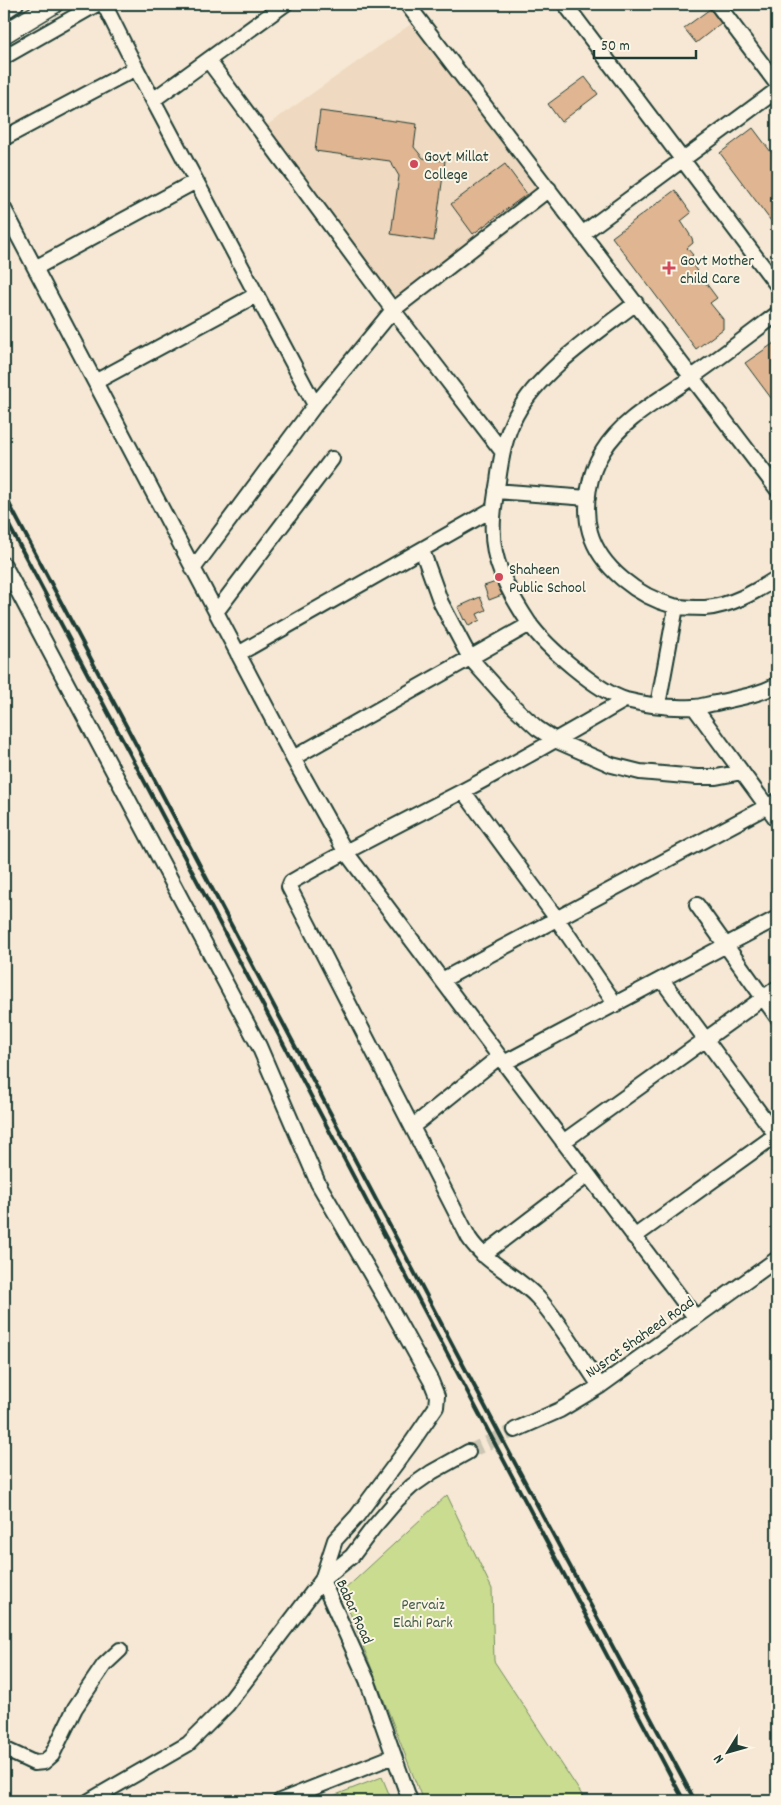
<svg xmlns="http://www.w3.org/2000/svg" width="781" height="1805" viewBox="0 0 781 1805" font-family="Dekko,sans-serif">
<rect width="100%" height="100%" fill="#f6e8d4"/>
<filter id="ink" filterUnits="userSpaceOnUse"><feTurbulence type="fractalNoise" baseFrequency=".02" numOctaves="2"/><feDisplacementMap in="SourceGraphic" scale="10" xChannelSelector="R" yChannelSelector="G"/><feConvolveMatrix kernelMatrix="1 2 1 2 8 2 1 2 1" color-interpolation-filters="sRGB"/></filter>
<g filter="url(#ink)">
<path fill="#efd9c0" d="M414 22 549 202 405 313 263 128Z"/>
<path fill="#cadc90" stroke="#748c62" d="M447 1495 492 1589 494 1661 586 1801H423L342 1592Z
M382 1777 392 1801H320Z"/>
<path fill="#e0b591" stroke="#1f3d34" d="M710 9 721 23 696 43 684 28Z
M585 77 598 94 561 122 548 104Z
M320 111 417 124 414 147 423 158 445 161 434 241 391 234 399 176 390 161 315 151Z
M753 128 777 160V229L720 153Z
M505 164 527 194 473 234 451 204Z
M675 190 691 213 681 221 692 238 693 243 687 248 693 255 688 259 717 298 710 303 723 319V329L696 349 612 237Z
M777 341V406L745 363Z
M496 582 502 595 489 600 484 586Z
M480 597 486 610 477 614 480 620 469 626 465 619 464 620 458 607Z"/>
<g fill="none" stroke-linecap="round" stroke-linejoin="round">
<path stroke="#cbc6b4" stroke-width="14" stroke-dasharray="14 7" stroke-linecap="butt" d="M468 1452 515 1430"/>
<g stroke="#1f3d34" stroke-width="18">
<path id="minor" d="M104 4 136 68 315 405
M407 4 777 489
M565 4 777 285
M717 4 777 84
M4 12 16 4
M4 57 97 4
M208 60 393 310 502 451
M153 100 285 4
M4 138 136 68
M4 209 293 758 345 851 695 1317
M582 234 777 90
M35 268 196 181
M636 303C596 334 540 370 516 415 505 435 501 459 498 481 494 504 490 529 495 552 500 577 515 602 529 623 546 647 598 692 626 700 646 705 672 708 693 707 701 707 708 704 716 703 737 698 758 695 777 685
M777 314C749 335 721 357 692 377 662 399 623 418 603 451 589 473 583 506 590 532 600 568 639 597 674 606 683 608 695 608 705 608 731 606 755 592 777 578
M95 382 256 295
M496 491 588 498
M422 550 441 603 470 658 512 705 537 728 555 740 612 765 640 772 697 777H716L742 772
M4 565 259 1046 318 1183 390 1307 431 1381 437 1396 436 1407 412 1442 357 1516 335 1540 322 1580 227 1705 188 1744 89 1801
M193 569 315 405 393 310 549 189
M216 612 332 459
M238 654 493 509
M658 705 676 607
M694 707 777 820
M293 758 530 624
M463 791 557 919 616 1005
M697 905 777 1017
M442 980 777 801
M662 980 776 1135
M504 1063 777 918
M412 1127 499 1057
M563 1142 777 988
M634 1237 777 1134
M483 1255 588 1175
M600 1386C580 1357 561 1324 538 1298 517 1275 486 1264 469 1238L289 887 291 882C347 850 405 821 463 791 518 762 571 731 625 700
M515 1430 560 1410 600 1386 777 1259
M4 1749 34 1763 44 1762 52 1755 75 1708 104 1665 120 1650
M280 1801 394 1756
M410 1801 367 1680 322 1580 352 1556 373 1528 397 1500 412 1486 432 1472 468 1452"/>
</g>
<g stroke="#1f3d34" stroke-width="21">
<path id="major" d="M4 34 54 4"/>
</g>
<use href="#minor" stroke="#fcf5e5" stroke-width="14"/>
<use href="#major" stroke="#fcf5e5" stroke-width="18"/>
<path stroke="#1f3d34" stroke-width="4" d="M4 494 508 1450 695 1801
M4 516 684 1801"/>
</g>
</g>
<g fill="#d1495b" stroke="#fcf5e5" stroke-width="2">
<circle cx="414" cy="164" r="5"/>
<path d="M666.5 260.5h5v5h5v5h-5v5h-5v-5h-5v-5h5z"/>
<circle cx="499" cy="577" r="5"/>
</g>
<g text-anchor="middle" stroke-width="4" stroke-linejoin="round" paint-order="stroke">
<g font-size="16" fill="#1f3d34" stroke="#fcf5e5" text-anchor="start">
<text x="424" y="161">Govt Millat<tspan x="424" dy="18">College</tspan></text>
<text x="680" y="265">Govt Mother<tspan x="680" dy="18">child Care</tspan></text>
<text x="509" y="574">Shaheen<tspan x="509" dy="18">Public School</tspan></text>
</g>
<g font-size="16" fill="#1f3d34" stroke="#fcf5e5">
<text transform="translate(639 1336) rotate(-35)" y="6">Nusrat Shaheed Road</text>
<text transform="translate(356 1611) rotate(66)" y="6">Babar Road</text>
</g>
<g font-size="16" fill="#415d46" stroke="#fcf5e5">
<text x="423" y="1609">Pervaiz<tspan x="423" dy="18">Elahi Park</tspan></text>
</g>
</g>
<rect width="781" height="1805" fill="none" stroke="#fcf5e5" stroke-width="20"/>
<rect x="10" y="10" width="761" height="1785" fill="none" stroke="#1f3d34" stroke-width="2" filter="url(#ink)"/>
<g transform="translate(728 1752) rotate(233)" stroke="#fcf5e5" stroke-width="4" paint-order="stroke">
<path d="M0-4L9 19L0 12L-9 19Z" fill="#1f3d34"/>
<text y="-8" font-size="14" font-weight="bold" text-anchor="middle" fill="#1f3d34">N</text>
</g>
<path d="M594 50v8h102v-8" fill="none" stroke="#1f3d34" stroke-width="2.5"/>
<text x="601" y="50" font-size="15" fill="#1f3d34" stroke="#fcf5e5" stroke-width="4" paint-order="stroke">50 m</text>
</svg>
